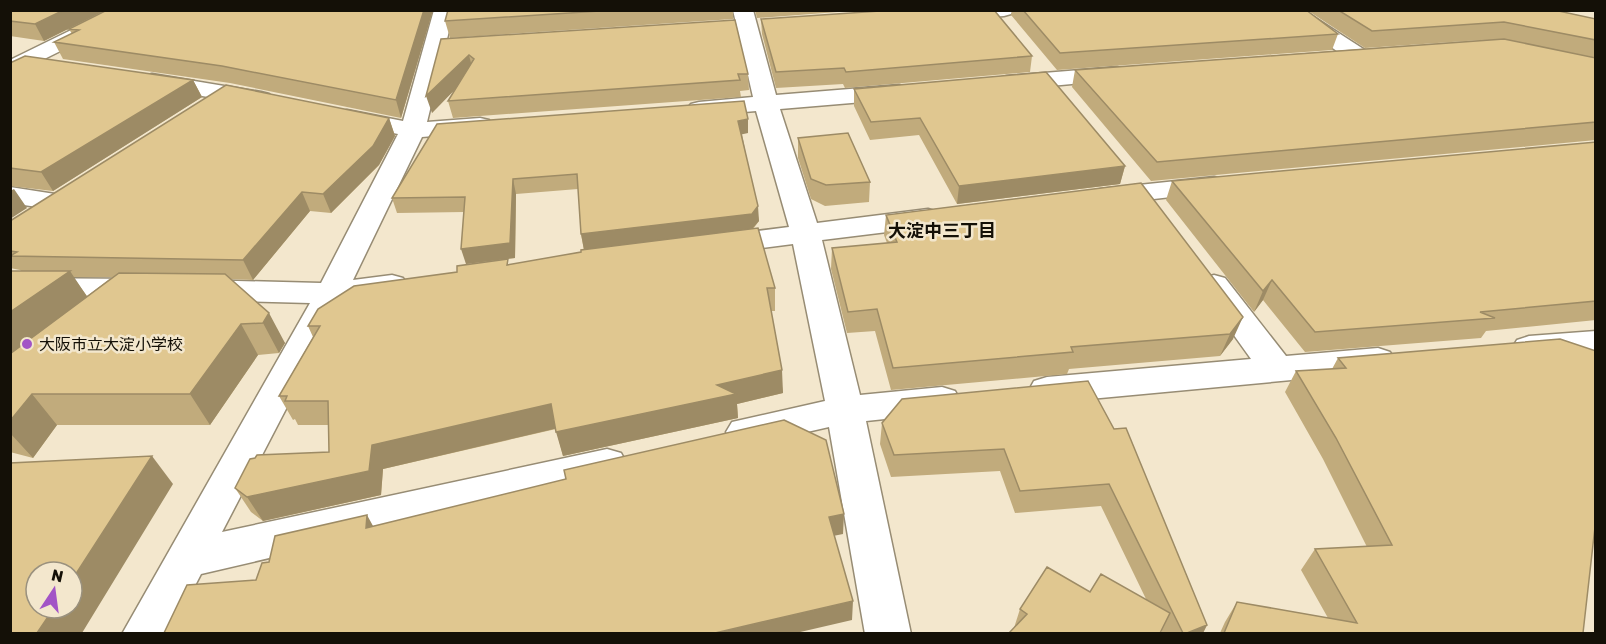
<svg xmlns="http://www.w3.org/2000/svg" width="1606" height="644" viewBox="0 0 1606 644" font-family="Rubik,'Noto Sans JP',sans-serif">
<rect width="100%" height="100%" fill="#f3e7cd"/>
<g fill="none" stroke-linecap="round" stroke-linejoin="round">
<g stroke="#978c74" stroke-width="3">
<path id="minor" d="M112 10H137L135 14 10 76V60Z
M434 10H454L427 122 480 118 489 120 492 125 489 130 480 132 422 137 353 280 392 275 403 278 408 285 403 292 342 301 222 532 607 449 621 453 627 464 621 475 607 479 201 574 170 634H122L310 303 198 300 187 297 182 290 187 283 198 280 321 283 398 134 338 122 335 117 338 112 347 110 403 121Z
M733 10H753L776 95 899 85 907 87 911 92 907 97 899 99 780 109 817 223 928 209 938 212 942 218 938 224 928 227 822 240 860 395 942 387 955 391 960 400 955 409 942 413 866 421 911 634H865L829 427 745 446 732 442 726 432 732 422 825 401 793 244 717 254 707 251 702 245 707 239 717 236 789 227 756 111 699 116 691 114 687 109 691 104 699 102 753 97Z
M944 10H1013L1011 14 1004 16 951 20 944 18 941 14Z
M1280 10H1303L1368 52 1371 57 1368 62 1360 63 1352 62Z
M1117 67 1125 69 1128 74 1125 79 1007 90 999 88 996 83 999 78 1007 76Z
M152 74 261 92 269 94 273 99 269 104 261 106 144 86 141 81 144 76Z
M1214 177 1224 179 1228 185 1224 191 1101 205 1091 203 1087 197 1091 191 1101 189Z
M10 187 68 196 72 202 68 208 58 210 10 203Z
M1214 275 1225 278 1286 356 1378 348 1390 352 1395 360 1390 368 1378 372 1047 403 1034 399 1029 390 1034 381 1047 377 1251 359 1198 285 1203 278Z
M10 278 141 279 152 282 157 289 152 296 141 299 10 298Z
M1596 331V353L1529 360 1517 356 1512 348 1517 340 1529 336Z"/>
</g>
<use href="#minor" fill="#fff" fill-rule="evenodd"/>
</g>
<path fill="#c1ab7c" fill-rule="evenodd" d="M10 10H106L44 41 10 36Z
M433 10 401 118 230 83 63 59 54 42 72 34 69 29Z
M448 10H733V19L450 38 445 21Z
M755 10H864L757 18Z
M1012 10H1306L1338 34 1332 50 1057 70 1011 15Z
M1307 10H1554L1596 19V140L1151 181 1072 87 1075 70 1495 39 1365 48Z
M761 19 1032 56 1030 72 845 88 843 84 776 88 762 34Z
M441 39 748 74 749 90 740 91 741 97 453 118 448 101 455 89 432 113Z
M10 63 193 80 202 97 53 191 10 186Z
M854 89 1125 166 1120 184 957 204 919 135 870 140 854 106Z
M389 118 395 136 379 165 331 213 310 211 253 280 231 279 285 343 279 353 258 355 210 425H57L33 458 10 452V271H21L20 270 10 268V221ZM73 277H112L87 296Z
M748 133 742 134 759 221 753 229 775 288V311H771L783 393 737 404 738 418 563 456 556 429 383 469 381 495 263 521 251 512 235 488 329 452V425H298L295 419 293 420 279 396 313 337 308 326 509 265 581 252 584 250 581 234 578 189 516 194 515 258 466 264 464 212 397 213 392 198Z
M798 138 870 182 869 202 825 206 811 199 798 158Z
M1596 142V320L1486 331 1481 338 1305 352 1263 300 1254 312 1166 200 1172 181Z
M1141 183 1233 339 1220 356 1069 369 1067 374 891 390 875 331 847 333 831 269 832 248 887 243 884 235 886 215Z
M1338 358 1583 633H1220L1225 622 1237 602 1328 618 1301 570 1315 549 1367 547 1323 459 1285 392 1296 371 1332 369Z
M1088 381 1207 625 1203 633H1162L1161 631 1014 628 1020 609 1090 592 1146 599 1101 506 1015 513 1000 471 891 477 880 444 882 423Z"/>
<path fill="#9d8b65" d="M64 10H106L44 41 35 24Z
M424 10H433L401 118 396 100Z
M469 55 473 71 432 113 426 96Z
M193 80 202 97 53 191 41 172Z
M389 118 395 136 379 165 331 213 323 194Z
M748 119V133L739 135 738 121Z
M1125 166 1120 184 957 204 959 186Z
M513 179 516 194 515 258 466 264 461 249Z
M14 189 27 208 10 219V191Z
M302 192 310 211 253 280 243 260Z
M758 206 759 221 752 229 584 250 581 234Z
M70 271 90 301 10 360V312Z
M1272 280 1263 300 1254 312 1263 291Z
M269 313 285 343 279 353 263 323Z
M1243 317 1233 339 1220 356 1230 334Z
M241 324 258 355 210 425 190 394Z
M782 370 783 393 737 404 738 418 563 456 556 432 717 385Z
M32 394 57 425 33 458 10 433V421Z
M551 404 558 428 383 469 381 495 263 521 247 497 372 445Z
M152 456 173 484 82 633H37L54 608H72V580Z
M844 514 843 534 828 537 829 517Z
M367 515 378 535 366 528Z
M853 601 852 620 796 633H715Z
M1207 625 1203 633H1187Z"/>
<path fill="#e0c790" stroke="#9d8b65" stroke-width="1.5" d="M10 10H64L35 24 10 21Z
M107 10H424L396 100 222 66 54 42 79 30 69 29Z
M448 10H615L445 21Z
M895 10H994L1032 56 846 72 844 68 776 72 761 19Z
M1023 10H1306L1338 34 1060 53Z
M1338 10H1554L1596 19V40L1504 22 1372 31Z
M735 20 748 74H738L740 80 448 101 474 59 469 55 426 96 441 39Z
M1504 39 1596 58V122L1157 162 1075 70Z
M25 56 193 80 41 172 10 168V63Z
M1046 72 1125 166 959 186 920 118 871 122 854 89Z
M226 85 389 118 373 146 323 194 302 192 243 260 10 256 17 252 10 251V221Z
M744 101 748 119 738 121 758 206 752 214 581 234 577 174 513 179 510 243 461 249 465 197 392 198 437 124Z
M848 133 870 182 826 185 811 179 798 138Z
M1596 142V301L1480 312 1495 318 1315 332 1272 280 1263 291 1172 181Z
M1141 183 1243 317 1230 334 1071 347 1073 352 893 368 877 309 848 312 832 248 897 242 886 215Z
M758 228 775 288H767L782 370 717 385 736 394 556 432 551 404 372 445 369 471 247 497 235 488 250 459 255 458 257 455 329 452 328 401H285L287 396H279L320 326H308L318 309 354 286 457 272V266L508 259 507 265 581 252V250Z
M10 271H70L10 312Z
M119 273 225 274 269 313 263 323 241 324 190 394H32L10 421V354Z
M1560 339 1596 351V518L1583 633H1224L1237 602 1357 623 1315 549 1392 545 1336 438 1296 371 1346 368 1338 358Z
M1088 381 1114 429 1126 428 1207 625 1187 633H1183L1109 484 1020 491 1004 449 894 455 882 423 902 399Z
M784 420 826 440 844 514 829 517 853 601 715 633H164L187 585 256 580 262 563 269 562 275 536 367 515 366 528 566 479 564 470Z
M152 456 72 580V572H36V608H54L37 633H10V463Z
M1047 567 1090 592 1101 574 1170 613 1160 633H1009L1027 614 1020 609Z"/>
<circle fill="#a254c6" stroke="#f3e7cd" stroke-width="2" cx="27" cy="344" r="6"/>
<g text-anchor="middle" stroke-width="5" stroke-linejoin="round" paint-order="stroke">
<g font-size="16" fill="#141007" stroke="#f3e7cd" text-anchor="start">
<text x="39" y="350">大阪市立大淀小学校</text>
</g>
<g font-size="18" font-weight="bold" fill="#141007" stroke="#f3e7cd">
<text x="942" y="237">大淀中三丁目</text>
</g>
</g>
<rect width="1606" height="644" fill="none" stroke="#141007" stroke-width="24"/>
<g transform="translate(54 590) rotate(13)"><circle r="28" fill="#f3e7cd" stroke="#9a917e" stroke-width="1.5"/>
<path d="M0-4.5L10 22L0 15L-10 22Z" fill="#a254c6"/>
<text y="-9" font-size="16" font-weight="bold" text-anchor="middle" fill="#141007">N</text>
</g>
</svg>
